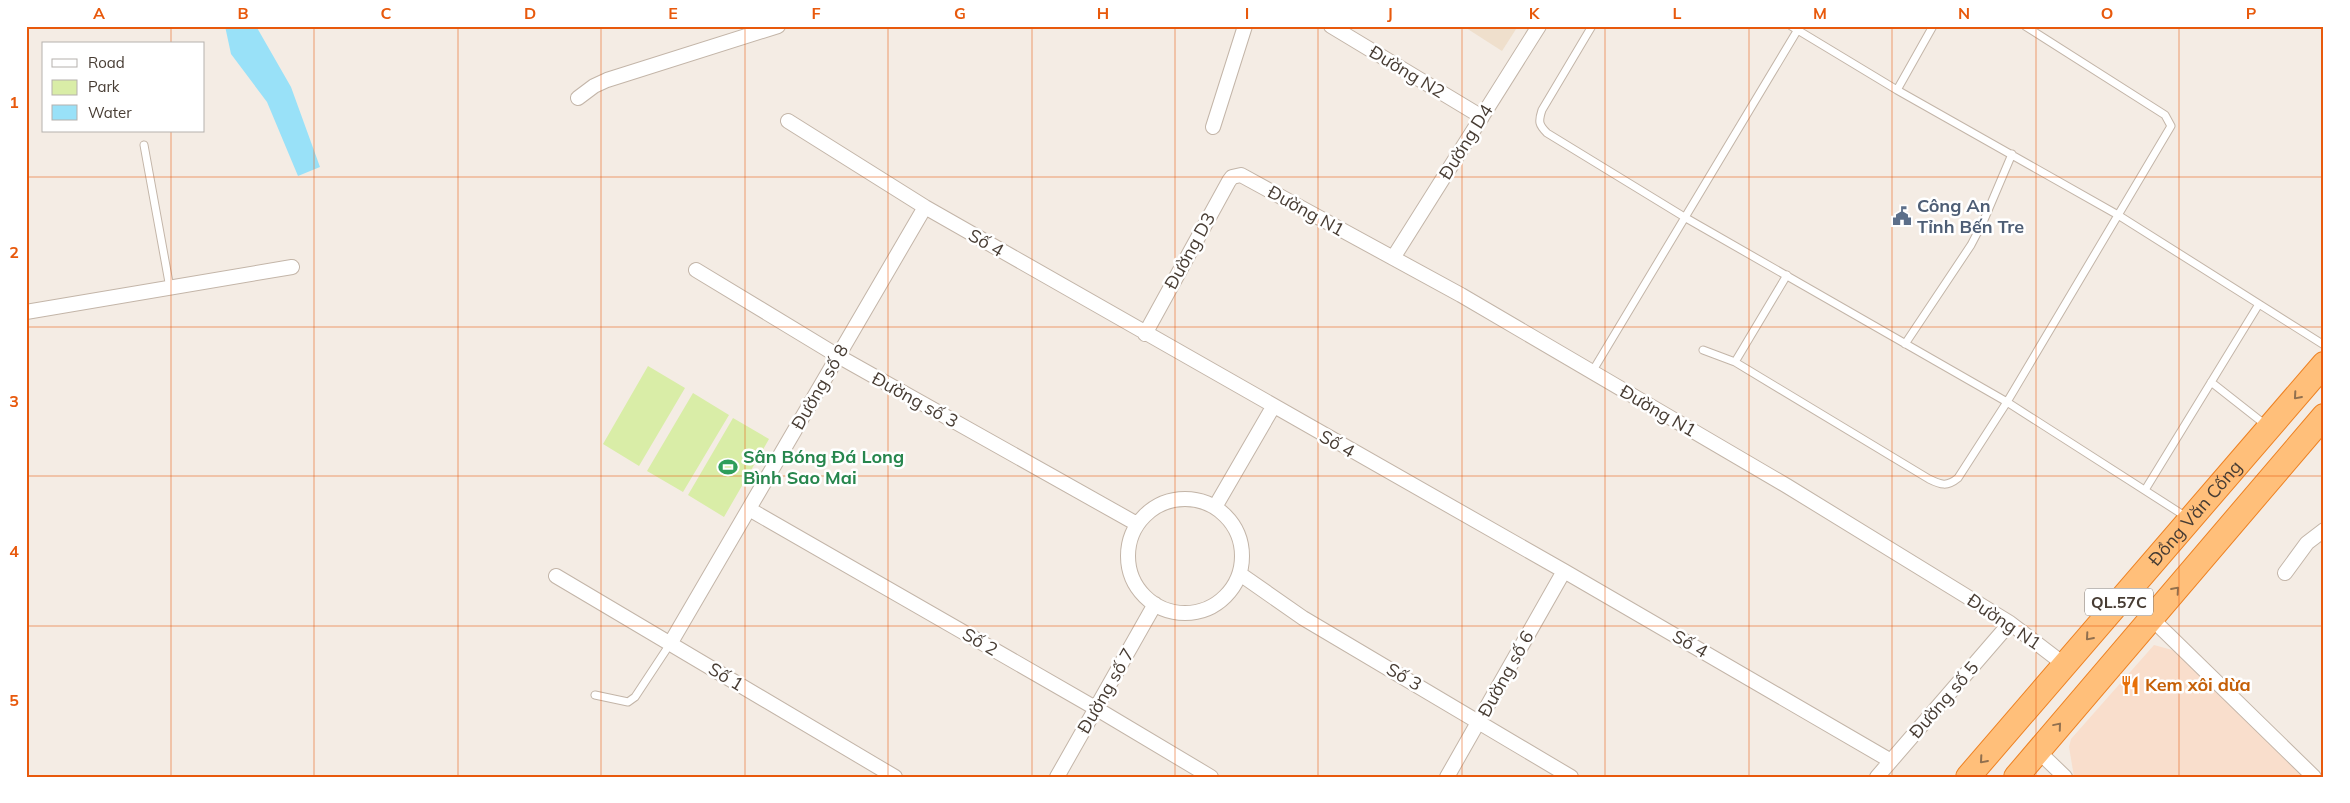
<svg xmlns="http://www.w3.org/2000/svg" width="2350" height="803" viewBox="0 0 2350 803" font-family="Mulish,sans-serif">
<rect width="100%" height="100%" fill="#f4ece4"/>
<path fill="#f9decc" d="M2154 645 2176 651 2304 777H2074L2069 747 2071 739Z"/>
<path fill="#efdfcc" d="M1463 26H1518L1502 51Z"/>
<path fill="#d9eda7" d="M648 366 685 388 639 466 603 444Z
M693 393 729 415 683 492 647 471Z
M733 418 769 439 724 517 688 495Z"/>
<path fill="#99e1f8" d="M225 26H256L291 87 320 167 298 176 267 102 231 54Z"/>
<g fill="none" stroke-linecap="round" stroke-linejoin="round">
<g stroke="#c3b5a8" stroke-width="9">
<path id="service" d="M1592 26 1542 110C1538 122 1539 125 1547 133L1686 218 2007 402 2188 518
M1791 26 1897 90 2118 215 2324 345
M1897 90 1933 26
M144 145 170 288
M1787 275 1735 362 1929 479C1941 485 1947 487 1958 478L2007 402 2171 126 2165 115 2025 26
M1905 344 1971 245 1984 220 2012 154
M1703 350 1735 362
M1592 372 1800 26
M2211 382 2267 426
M2145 490 2259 304
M595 695 628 702 635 697 670 644"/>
</g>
<g stroke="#c3b5a8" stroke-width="16">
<path id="minor" d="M1331 26 1482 117
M578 98 594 86 607 80 778 26
M788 121 925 207 1564 571 1891 761
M1213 127 1245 26
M1393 258 1539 26
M696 270 838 356 1137 524
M26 312 292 267
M1145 334 1229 181 1232 177 1241 175 1461 295 1787 486 2010 623 2065 665
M1128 556a57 57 0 1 1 114 0a57 57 0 1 1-114 0Z
M1215 507 1273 407
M749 509 1097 709 1211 777
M2285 573 2307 543 2324 530
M1240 574 1303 618 1571 777
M556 576 895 777
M2151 618 2314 777
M670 644 925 207
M2038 751 2065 777
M1057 777 1155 604
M1447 777 1564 571
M1877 777 2010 623"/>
</g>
<g stroke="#ee8223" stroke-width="26">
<g id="trunk">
<path id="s1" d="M1968 777 2324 364"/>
<path d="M2016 777 2324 416"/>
</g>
</g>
<use href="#service" stroke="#fff" stroke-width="7"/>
<use href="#minor" stroke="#fff" stroke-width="14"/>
<use href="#trunk" stroke="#ffbf7a" stroke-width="24"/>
</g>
<defs><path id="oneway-chevron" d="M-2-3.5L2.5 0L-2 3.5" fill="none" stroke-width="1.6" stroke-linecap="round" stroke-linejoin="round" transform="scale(1.25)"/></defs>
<g stroke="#91704f">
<use href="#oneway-chevron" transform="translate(2297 396) rotate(131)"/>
<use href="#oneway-chevron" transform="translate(2176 590) rotate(-49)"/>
<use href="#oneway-chevron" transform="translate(2089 637) rotate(131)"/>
<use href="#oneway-chevron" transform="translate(2058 726) rotate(-50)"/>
<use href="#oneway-chevron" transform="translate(1983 760) rotate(131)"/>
</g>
<path fill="none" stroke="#e8590c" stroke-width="1" stroke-opacity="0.55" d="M171 26V44M314 26V777M458 26V777M601 26V777M745 26V777M888 26V777M1032 26V777M1175 26V777M1318 26V777M1462 26V777M1605 26V777M1749 26V777M1892 26V777M2036 26V777M2179 26V777M171 131V777M26 177H2324M26 327H2324M26 476H2324M26 626H2324"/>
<defs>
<g id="civic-bare" transform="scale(1.5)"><path d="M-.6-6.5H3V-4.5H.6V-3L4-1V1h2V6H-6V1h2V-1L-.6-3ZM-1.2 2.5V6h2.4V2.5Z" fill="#5c6f8a" stroke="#fff" stroke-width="2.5" paint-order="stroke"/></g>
<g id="stadium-bare" transform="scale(1.5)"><path d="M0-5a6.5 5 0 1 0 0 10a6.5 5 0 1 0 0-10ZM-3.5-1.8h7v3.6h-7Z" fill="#2e9e5b" stroke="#fff" stroke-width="2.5" paint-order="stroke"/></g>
<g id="restaurant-bare" transform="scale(1.5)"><path d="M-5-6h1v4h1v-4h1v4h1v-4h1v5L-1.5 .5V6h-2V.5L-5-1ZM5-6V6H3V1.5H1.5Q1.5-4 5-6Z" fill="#e8710a" stroke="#fff" stroke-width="2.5" paint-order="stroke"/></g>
</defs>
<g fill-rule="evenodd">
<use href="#civic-bare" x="1902" y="216"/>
<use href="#stadium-bare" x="728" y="467"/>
<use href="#restaurant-bare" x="2130" y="685"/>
</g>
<g text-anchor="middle" stroke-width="5" stroke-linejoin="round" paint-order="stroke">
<rect fill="#fff" stroke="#7e7670" stroke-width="1" x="2085" y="588.5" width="68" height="27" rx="4"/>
<g font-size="16" font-weight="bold" fill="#473c33">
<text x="2119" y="608">QL.57C</text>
</g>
<g font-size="18" fill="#473c33" stroke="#fff">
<text transform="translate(1407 72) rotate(31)" y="6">Đường N2</text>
<text transform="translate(1466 142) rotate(-58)" y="6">Đường D4</text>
<text transform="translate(1306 211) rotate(29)" y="6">Đường N1</text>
<text transform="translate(986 243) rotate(30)" y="6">Số 4</text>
<text transform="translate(1190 251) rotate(-61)" y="6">Đường D3</text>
<text transform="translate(820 387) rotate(-60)" y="6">Đường số 8</text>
<text transform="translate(915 400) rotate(29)" y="6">Đường số 3</text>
<text transform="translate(1658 411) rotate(30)" y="6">Đường N1</text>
<text transform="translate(1337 444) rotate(29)" y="6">Số 4</text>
<text dy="6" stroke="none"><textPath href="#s1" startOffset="348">Đồng Văn Cống</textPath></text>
<text transform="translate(2004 622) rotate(34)" y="6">Đường N1</text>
<text transform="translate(980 642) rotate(30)" y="6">Số 2</text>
<text transform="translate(1690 644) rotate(30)" y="6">Số 4</text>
<text transform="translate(1506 674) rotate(-61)" y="6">Đường số 6</text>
<text transform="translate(726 677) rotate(31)" y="6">Số 1</text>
<text transform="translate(1404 677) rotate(30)" y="6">Số 3</text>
<text transform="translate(1106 691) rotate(-60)" y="6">Đường số 7</text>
<text transform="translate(1944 700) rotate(-49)" y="6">Đường số 5</text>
</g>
<g font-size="18" font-weight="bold" fill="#4e5e75" stroke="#fff" text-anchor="start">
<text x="1917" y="212">Công An<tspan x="1917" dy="21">Tỉnh Bến Tre</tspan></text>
</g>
<g font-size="18" font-weight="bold" fill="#27864d" stroke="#fff" text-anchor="start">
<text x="743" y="463">Sân Bóng Đá Long<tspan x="743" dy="21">Bình Sao Mai</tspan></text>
</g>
<g font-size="18" font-weight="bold" fill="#c56008" stroke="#fff" text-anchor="start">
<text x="2145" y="691">Kem xôi dừa</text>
</g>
</g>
<rect width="2350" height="803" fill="none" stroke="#ffffff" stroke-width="55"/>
<rect x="42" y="42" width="162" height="90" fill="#ffffff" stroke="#b5b1ad"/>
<rect x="52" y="59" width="25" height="8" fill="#ffffff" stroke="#b5b1ad"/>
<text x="88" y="68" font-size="15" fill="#473c33">Road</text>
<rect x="52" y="80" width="25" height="15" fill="#d9eda7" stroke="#b5b1ad"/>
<text x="88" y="92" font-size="15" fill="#473c33">Park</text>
<rect x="52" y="105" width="25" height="15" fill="#99e1f8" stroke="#b5b1ad"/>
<text x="88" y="118" font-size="15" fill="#473c33">Water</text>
<rect x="28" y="28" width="2294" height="748" fill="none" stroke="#e8590c" stroke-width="2"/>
<g font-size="16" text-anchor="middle" font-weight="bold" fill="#e8590c">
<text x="99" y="19">A</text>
<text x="243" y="19">B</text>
<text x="386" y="19">C</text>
<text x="530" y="19">D</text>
<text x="673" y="19">E</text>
<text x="816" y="19">F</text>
<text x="960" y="19">G</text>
<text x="1103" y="19">H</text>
<text x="1247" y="19">I</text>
<text x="1390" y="19">J</text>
<text x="1534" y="19">K</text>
<text x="1677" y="19">L</text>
<text x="1820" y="19">M</text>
<text x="1964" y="19">N</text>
<text x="2107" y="19">O</text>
<text x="2251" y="19">P</text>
<text x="14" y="108">1</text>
<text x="14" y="258">2</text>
<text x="14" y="407">3</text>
<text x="14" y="557">4</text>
<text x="14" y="706">5</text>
</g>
</svg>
